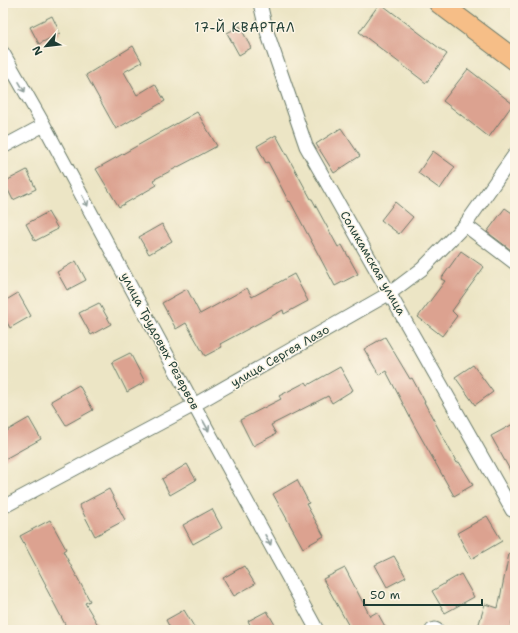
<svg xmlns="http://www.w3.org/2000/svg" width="518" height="633" viewBox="0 0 518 633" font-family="'Shantell Sans',sans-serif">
<rect width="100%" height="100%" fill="#fcf5e5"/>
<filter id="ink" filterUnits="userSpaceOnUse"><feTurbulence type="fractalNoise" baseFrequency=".025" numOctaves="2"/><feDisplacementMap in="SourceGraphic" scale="8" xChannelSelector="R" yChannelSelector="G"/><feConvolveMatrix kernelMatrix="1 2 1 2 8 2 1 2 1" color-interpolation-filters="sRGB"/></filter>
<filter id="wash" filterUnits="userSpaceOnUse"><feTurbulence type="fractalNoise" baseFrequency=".012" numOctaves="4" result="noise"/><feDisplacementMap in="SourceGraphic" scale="16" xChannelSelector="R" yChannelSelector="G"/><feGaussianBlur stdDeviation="0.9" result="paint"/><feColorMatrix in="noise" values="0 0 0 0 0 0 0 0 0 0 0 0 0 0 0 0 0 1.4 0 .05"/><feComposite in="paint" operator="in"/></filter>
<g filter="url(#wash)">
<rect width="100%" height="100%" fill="#ece5c5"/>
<g id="blocks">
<path fill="#dca290" d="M380 3 447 54 426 83 359 32Z
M52 16 60 33 39 44 30 27Z
M240 26 251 48 239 55 227 33Z
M133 46 142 62 124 72 137 95 155 84 165 101 116 129 86 75Z
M468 69 513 104 489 137 443 101Z
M197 112 217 146 195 158 153 180 157 185 119 207 96 169Z
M341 128 360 156 334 173 316 144Z
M276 135 311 199H312L338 247 342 245 358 274 335 286 290 201 289 202 268 162 266 163 257 146Z
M433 151 455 167 440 189 418 173Z
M27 170 36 189 13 200 4 182Z
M395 202 413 217 399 234 381 220Z
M505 208 515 215V253L487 232Z
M48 212 58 229 35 241 26 224Z
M162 224 172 241 149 254 139 237Z
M461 251 484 267 452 311 457 316 442 336 418 317 445 281 441 279Z
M76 261 86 280 67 290 57 272Z
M294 274 308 301 284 314 283 310 220 344 222 347 205 356 186 323 176 329 162 303 187 289 200 314 247 288 252 297Z
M18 293 31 316 10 328 3 315V302Z
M99 303 111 324 91 335 79 313Z
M385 337 410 379 412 378 425 402H424L457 463 459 462 473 485 454 496 414 425 386 371 379 375 364 349Z
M130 353 145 382 127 392 112 362Z
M473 365 493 392 475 405 455 377Z
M340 367 353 390 332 403 328 396 271 425 276 434 253 446 240 420 281 399 279 396 306 382 308 385Z
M79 385 93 410 66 425 51 401Z
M29 418 41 439 3 460V433Z
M515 423V479L491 436Z
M187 464 196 480 170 495 162 479Z
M297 480 309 503 306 504 324 536 303 548 273 494Z
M109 489 125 520 95 536 79 505Z
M212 509 222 528 193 544 183 525Z
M487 516 502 541 471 559 457 533Z
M50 520 66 549 63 551 90 601 85 603 101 630H68L45 586 46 585 20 536Z
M509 554 515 555V612L510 630H477L485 604 498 608Z
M394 556 406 577 387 587 375 565Z
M244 566 255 584 234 596 223 578Z
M345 568 370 616 377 612 387 630H351L323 579Z
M461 574 474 597 445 613 432 591Z
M184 610 196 630H171L166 620Z
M267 611 278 630H253L248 621Z"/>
</g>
</g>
<g filter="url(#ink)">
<use href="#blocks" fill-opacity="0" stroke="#677867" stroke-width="1"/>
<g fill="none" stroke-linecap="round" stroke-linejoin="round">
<g stroke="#677867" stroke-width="15">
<path id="street" d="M260 3 266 29 306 146 512 510H515
M3 53 44 125 194 405 317 630
M3 147 44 125
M465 225 515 263
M3 507 194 405 390 293 422 269 465 225 515 154
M432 630 435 629 437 630"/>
</g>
<g stroke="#677867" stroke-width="22">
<path id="primary" d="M439 3 515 60"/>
</g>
<use href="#street" stroke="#fff" stroke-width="13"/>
<use href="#primary" stroke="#f6be87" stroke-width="20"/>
</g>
<defs><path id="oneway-shaft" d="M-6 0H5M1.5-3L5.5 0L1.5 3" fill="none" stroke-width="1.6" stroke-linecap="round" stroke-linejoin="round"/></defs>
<g stroke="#8f9e9a">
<use href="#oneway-shaft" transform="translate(22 87) rotate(60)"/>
<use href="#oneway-shaft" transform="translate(85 201) rotate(62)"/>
<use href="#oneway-shaft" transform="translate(206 426) rotate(61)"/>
<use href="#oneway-shaft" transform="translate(268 540) rotate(61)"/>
</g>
</g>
<g text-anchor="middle" stroke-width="3" stroke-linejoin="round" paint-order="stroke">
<g font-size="12" fill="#1f3d34" stroke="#fcf5e5">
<text transform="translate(373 263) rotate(60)" y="4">Соликамская улица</text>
<text transform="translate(160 341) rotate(62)" y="4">улица Трудовых Резервов</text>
<text transform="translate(280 356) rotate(-30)" y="4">улица Сергея Лазо</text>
</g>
<g font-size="13" letter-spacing="1" fill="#1f3d34" stroke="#fcf5e5">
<text x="245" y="32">17-Й КВАРТАЛ</text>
</g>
</g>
<rect width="518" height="633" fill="none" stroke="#fcf5e5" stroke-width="16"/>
<g transform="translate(46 46) rotate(242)" stroke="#fcf5e5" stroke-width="3" paint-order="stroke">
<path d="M0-3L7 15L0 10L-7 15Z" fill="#1f3d34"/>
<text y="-6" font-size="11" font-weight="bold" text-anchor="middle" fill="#1f3d34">N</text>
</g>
<path d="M364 599v6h118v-6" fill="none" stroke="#1f3d34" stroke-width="2"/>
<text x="370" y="599" font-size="12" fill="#1f3d34" stroke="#fcf5e5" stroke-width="3" paint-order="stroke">50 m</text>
</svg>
